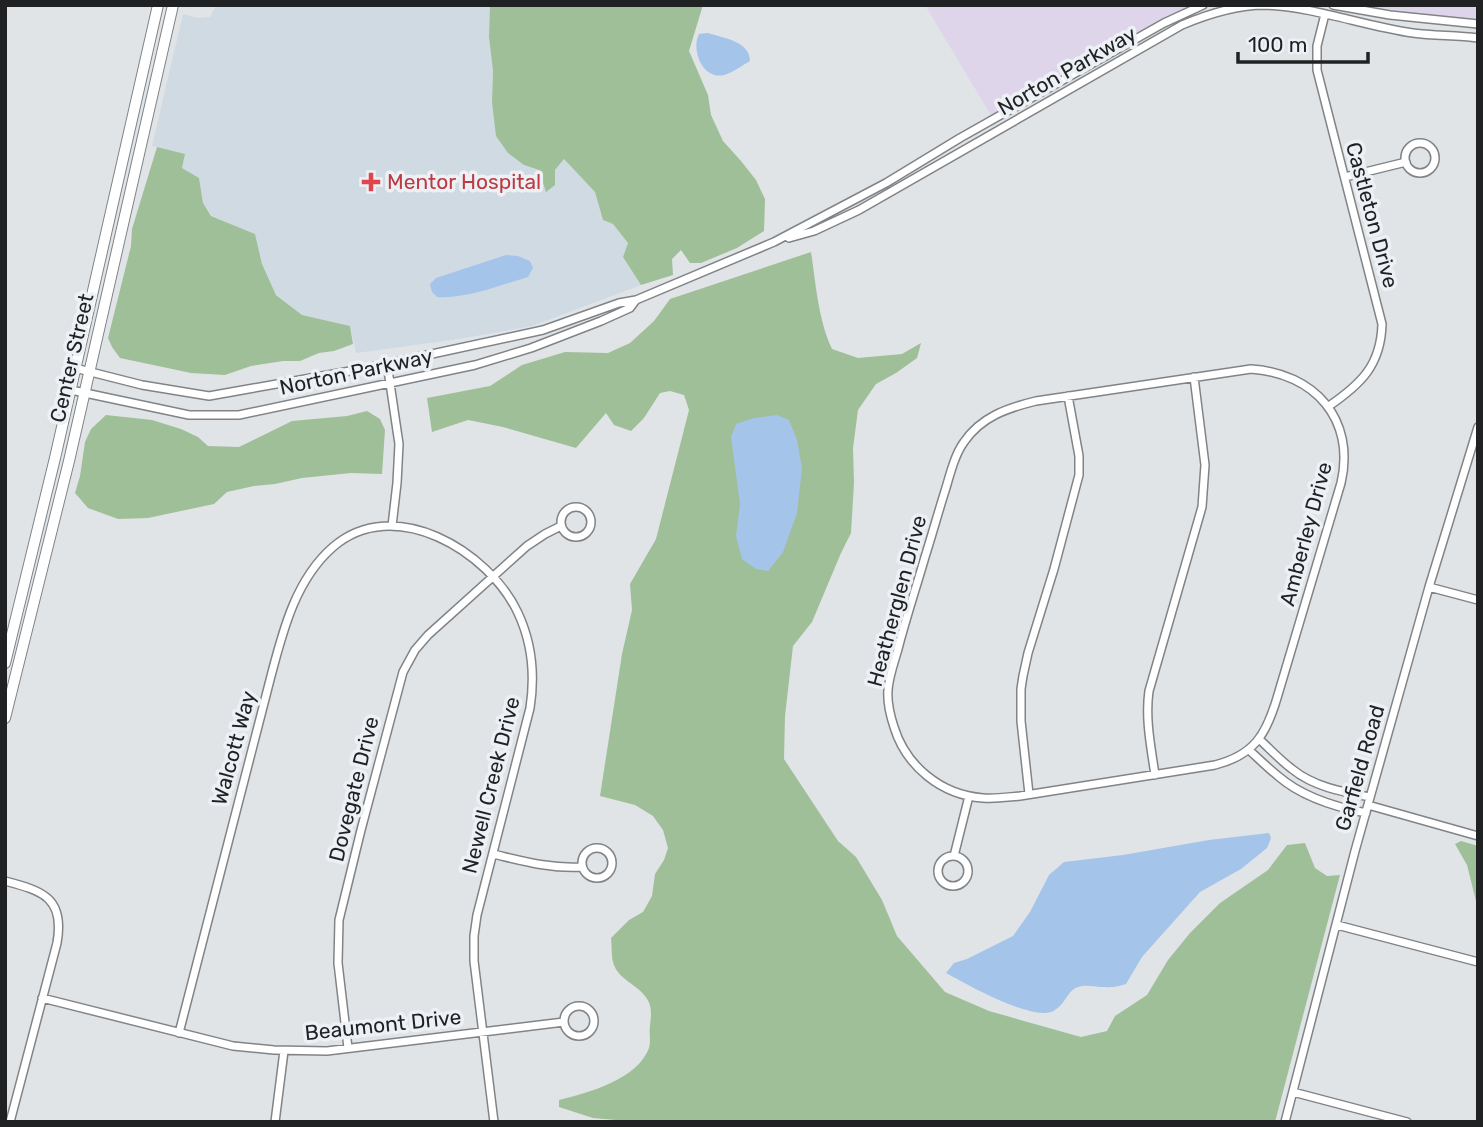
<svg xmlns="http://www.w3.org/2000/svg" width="1483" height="1127" viewBox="0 0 1483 1127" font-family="Rubik,sans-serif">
<rect width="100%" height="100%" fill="#e0e4e7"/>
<path fill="#ded5ea" d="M925 5H1197L1182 10 992 117Z
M1356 5H1478V21L1404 11Z"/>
<path fill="#cfdae2" d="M216 5H490L489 37 493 71 492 102 524 165 539 170 555 185V170L564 159 595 192 603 220 613 224 628 243 623 257 641 285 532 326 459 339 356 353 350 326 302 315 276 294 262 264 255 234 212 216 203 203 199 178 182 168 185 154 152 146 183 14 198 18 210 17Z"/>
<path fill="#9fbf99" d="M490 5H703L689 51 708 95 711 115 723 141 741 161 756 180 765 199 764 231 737 248 701 263H690L681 250 672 259 673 275 641 285 623 257 628 243 613 224 603 220 595 192 564 159 555 170V185L546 192 539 170 524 165 508 153 496 136 492 102 493 71 489 37Z
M157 147 185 154 182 168 199 178 203 203 211 216 255 234 262 264 276 295 302 315 350 326 353 344 334 351 319 353 300 361H283L251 366 225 375 191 373 120 358 112 347 108 338 131 246 132 229Z
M811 252C816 284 818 319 832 349L858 358 902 354 921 343 917 358 896 373 876 384 858 410 853 448 854 483 851 533 841 553 812 622 793 646 785 716 784 759 838 841 856 857 882 900 897 936 945 992 989 1011 1081 1037 1107 1031 1115 1016 1147 995 1168 960 1190 933 1220 903 1268 870 1287 845 1305 843 1315 868 1327 876 1340 875 1275 1122H639L593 1118 559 1107V1100C588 1093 638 1079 649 1048 651 1041 649 1033 650 1026 651 1015 653 1006 645 996 637 985 619 979 614 965 611 958 612 946 611 938L629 920 643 912 652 896 655 874 664 860 668 848 663 830 653 816 635 805 600 796 622 654 632 610 630 584 656 539 689 410 684 395 670 391 660 393 644 418 631 431 614 425 606 413 576 448 503 427 468 420 432 432 427 398 490 386 522 365 565 352 608 353 630 343 654 321 670 299Z
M367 411 380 419 385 430 382 474 351 473 302 478 275 484 254 486 227 492 214 504 148 518 118 519 88 508 75 493 80 476 85 442 91 429 106 415 152 420 181 429 198 437 208 446 239 447 292 421 347 416Z
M1461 841 1478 846V916L1476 915V901L1467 865 1455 844Z"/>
<path fill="#a5c4ea" d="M708 33C723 38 750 41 750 61 743 65 732 73 724 75 702 80 691 49 699 34Z
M506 255 518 256 530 261 533 268 528 277C500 285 467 299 437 297L432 292 430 284 436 278Z
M777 415 789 420 797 440 802 468 797 513 783 552 768 571 756 569 742 559 736 536 740 504 731 437 736 424 754 418Z
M1269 833 1271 838 1267 848 1241 869 1200 892 1142 957 1126 984C1119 986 1112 988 1105 987 1096 987 1086 984 1078 987 1067 990 1065 1007 1051 1012 1028 1019 968 985 946 973L954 963 967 959 1013 936 1030 912 1049 875 1064 862 1123 855 1209 840Z"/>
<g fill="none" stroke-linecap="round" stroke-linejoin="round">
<g stroke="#808487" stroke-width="10">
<path id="street" d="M1333 5 1390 15 1478 24
M1325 14 1317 46V70L1382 324C1381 365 1361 384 1329 406
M1405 158a15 15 0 1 1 30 0a15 15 0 1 1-30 0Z
M1345 177 1406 162
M789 238 814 231 859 210 1182 25C1208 14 1236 5 1265 5 1315 7 1364 26 1413 33 1435 36 1456 35 1478 38
M387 363 399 444 397 483 392 526
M75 368 142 385 209 396 367 368 543 330 619 303 636 300 774 242 886 183 960 138 1164 23 1203 5
M1251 369C1314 373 1356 419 1341 483L1277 698C1266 735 1254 755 1215 765L1020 796C1008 797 996 799 983 798 941 795 906 766 894 727 890 715 887 703 888 690 889 676 894 663 898 649 906 618 916 588 925 557 932 535 938 513 945 491 950 475 954 456 964 442 981 417 1007 408 1036 401Z
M71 390 189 415H239L475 365 531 348 601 321 630 308 636 300
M561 522a15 15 0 1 1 30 0a15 15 0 1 1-30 0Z
M1429 587 1478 600
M1259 739C1270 749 1280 760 1292 769 1314 787 1343 792 1370 797
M1249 750C1259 759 1268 768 1278 776 1302 797 1335 807 1366 813
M1155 775C1151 747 1145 719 1149 691L1202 507 1205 465 1194 377
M1029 794 1021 721V689L1023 676 1028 653 1054 569 1079 475V456L1068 396
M1368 805 1478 836
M582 863a15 15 0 1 1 30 0a15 15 0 1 1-30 0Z
M493 854C523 861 551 869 582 867
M954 856 969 796
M938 871a15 15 0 1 1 30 0a15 15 0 1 1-30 0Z
M5 881C43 891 65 898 57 943L10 1122
M1337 925 1478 962
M42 998 233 1046 274 1050 327 1051 564 1022
M564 1021a15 15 0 1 1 30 0a15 15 0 1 1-30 0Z
M179 1033 271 676C283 630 296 579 333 547 394 494 489 551 518 613 532 643 535 676 530 708L477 915 474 936V961L494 1122
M348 1048 338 963 339 920 361 830 403 672 415 650 428 635 527 546 545 534 561 526
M1293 1092 1407 1122
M275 1122 284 1051
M1285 1122 1355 851 1429 587 1478 427"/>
</g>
<g stroke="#808487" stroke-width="12">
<path id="secondary" d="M5 663 55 458 158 5
M5 718 69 461 173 5"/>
</g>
<use href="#street" stroke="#fff" stroke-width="7"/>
<use href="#secondary" stroke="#fff" stroke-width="10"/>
</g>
<path fill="#e0444e" stroke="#edf1f5" stroke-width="2.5" d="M367.5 171.5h7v7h7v7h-7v7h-7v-7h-7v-7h7z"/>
<g text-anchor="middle" stroke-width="7" stroke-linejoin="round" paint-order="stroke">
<g font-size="21" fill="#1f2122" stroke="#edf1f5">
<text transform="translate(1067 71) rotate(-30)" y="7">Norton Parkway</text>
<text transform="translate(1372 215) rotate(75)" y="7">Castleton Drive</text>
<text transform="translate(72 358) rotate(-77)" y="7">Center Street</text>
<text transform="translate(356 372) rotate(-12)" y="7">Norton Parkway</text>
<text transform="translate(1306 534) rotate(-75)" y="7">Amberley Drive</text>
<text transform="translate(897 601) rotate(-75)" y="7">Heatherglen Drive</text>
<text transform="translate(234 748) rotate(-75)" y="7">Walcott Way</text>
<text transform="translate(1360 768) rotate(-74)" y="7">Garfield Road</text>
<text transform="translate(491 785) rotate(-76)" y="7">Newell Creek Drive</text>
<text transform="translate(354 789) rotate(-76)" y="7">Dovegate Drive</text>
<text transform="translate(383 1025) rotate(-6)" y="7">Beaumont Drive</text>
</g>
<g font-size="21" fill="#be3a42" stroke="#edf1f5" text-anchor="start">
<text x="387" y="189">Mentor Hospital</text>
</g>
</g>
<rect width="1483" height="1127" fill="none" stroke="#1f2122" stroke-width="14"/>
<path d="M1238 52v10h130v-10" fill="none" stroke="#1f2122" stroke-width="3.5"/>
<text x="1248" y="52" font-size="21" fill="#1f2122" stroke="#edf1f5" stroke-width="5" paint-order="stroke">100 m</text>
</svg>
